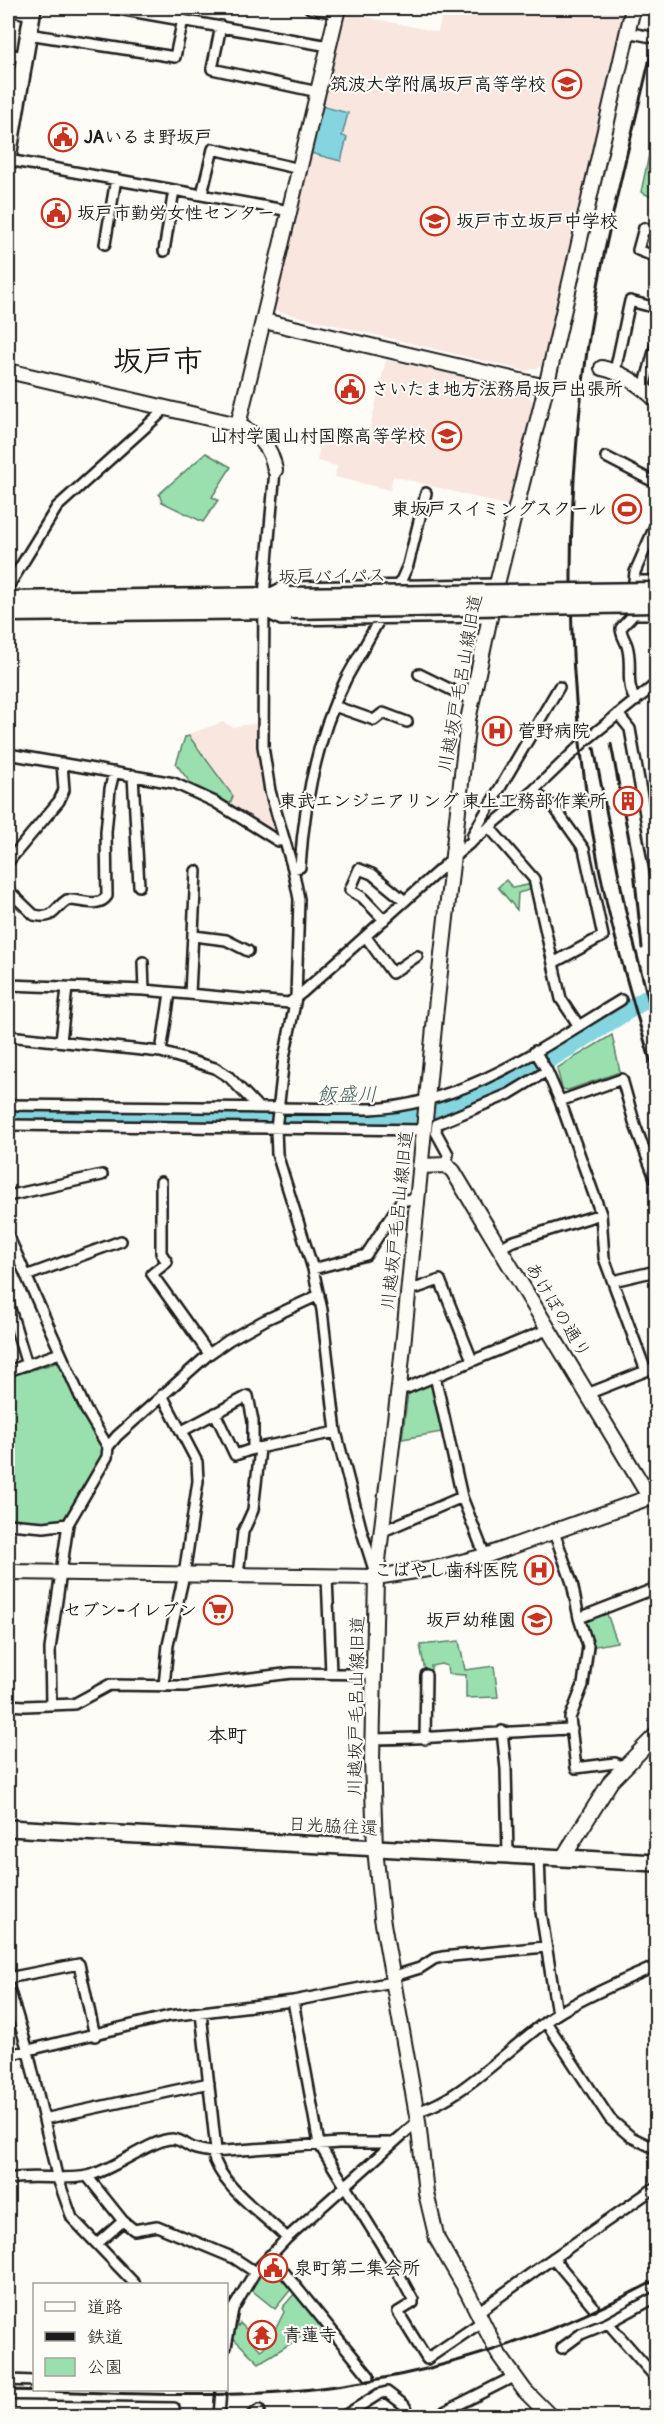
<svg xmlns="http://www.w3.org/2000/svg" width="664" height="2424" viewBox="0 0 664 2424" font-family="Pangolin,'Klee One',sans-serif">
<rect width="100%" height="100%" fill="#fdfcf7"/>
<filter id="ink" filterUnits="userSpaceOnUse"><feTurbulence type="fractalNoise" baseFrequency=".0167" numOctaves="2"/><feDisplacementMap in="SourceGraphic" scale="12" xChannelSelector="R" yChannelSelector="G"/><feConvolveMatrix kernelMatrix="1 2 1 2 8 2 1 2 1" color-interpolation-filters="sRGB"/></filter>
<g filter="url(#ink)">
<path fill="#f8e6df" d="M444 8H625L543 366 526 371 272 310 342 12 438 32Z
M386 360 521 389 534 403 509 506 393 476 390 490 335 477 337 466 317 461 324 431 367 440Z
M223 722 233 727 258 723 260 766 266 799 275 825 269 831 232 806 233 795 189 734Z"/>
<path fill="#9ae0ae" stroke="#5b7e65" stroke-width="1.5" d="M656 122V199L641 192Z
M206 453 231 467 212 497 218 500 203 522 162 502 159 494Z
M189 736 233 796 230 804 192 785 176 764 185 737Z
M506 880 513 888 532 884 533 889 518 893 517 910 498 887Z
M612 1035 620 1072 568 1090 562 1089 557 1068Z
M59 1362 82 1409 78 1412 82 1410 102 1448 103 1455 67 1519 40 1523 8 1522V1377Z
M428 1385H432L442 1432 402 1439 408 1393Z
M606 1611 617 1642 591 1647 584 1623Z
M459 1641 465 1670 494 1666 498 1697 466 1698V1675L448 1674 447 1666 441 1664 431 1666V1672L425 1671 420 1645Z
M262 2270 269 2276 272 2273 275 2276 281 2271 292 2288 275 2309 249 2288Z
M296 2292 328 2329 312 2340 306 2334 259 2363 233 2338 235 2323 238 2326 240 2323 250 2333 247 2337 261 2350 274 2337 273 2334 284 2312 282 2308Z"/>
<path fill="#85d5e0" stroke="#5b8b92" stroke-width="1.5" d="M321 106 348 113 342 136 347 137 341 161 310 153Z"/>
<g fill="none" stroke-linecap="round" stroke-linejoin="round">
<path stroke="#85d5e0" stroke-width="18" d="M8 1117 372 1118C386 1118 403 1119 417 1116 506 1095 580 1039 656 993"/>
<g stroke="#1c1c1c" stroke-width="14">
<path id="street" d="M113 8 329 46
M310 8 337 13
M8 10 32 15
M221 26 212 69 318 92
M627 32 656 38
M28 34 175 57 183 19
M8 54 24 57
M8 160 290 211
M202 194 213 149 300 169
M656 232 644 228 638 250 656 257
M105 244 116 179
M164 251 174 190
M615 371 630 301 656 308
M644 388 656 344
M606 457 656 483
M275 470 264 596 263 746 270 791 293 869 299 899 296 998 284 1058 276 1129 277 1154 313 1269 322 1310 336 1432 362 1532 375 1573
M634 581 635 572 656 524
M399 585 408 565 426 493
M634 586V581H656
M8 587 57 507 160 414 162 407
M271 593 283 587 497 584
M269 614 281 620 489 617
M419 674 472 700
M636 701C625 685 632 668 628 650 627 641 621 637 621 628L634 614H656
M334 706 374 720 383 713 407 722
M618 714 630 729 656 876
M8 754 174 783 215 802 278 841 283 840
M133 775 139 886
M533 791 554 807 584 849 603 936 553 963
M489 827 534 879 561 999 579 1026
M472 842 473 834 559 687
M8 862 59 801 64 790 62 763
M293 869 300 867C304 803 317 737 346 679 357 659 369 639 380 618
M8 890 34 915C55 920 53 909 67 900 81 899 98 909 107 896L106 832 110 789 114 772
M384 920 362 897 350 890 359 869 372 874 405 901
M194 936 226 940 248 951
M366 937 392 973 417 956
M143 962 144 990
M8 985 144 990 289 1003 303 992 464 848 533 791 586 740 656 684
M190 994 196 871
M8 1036 161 1052 170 993
M61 1041 67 988
M535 1051 547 1071 560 1101 622 1079 635 1125 656 1181
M161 1052 215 1068 229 1077 259 1108
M560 1101 601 1214 604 1258 646 1371
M8 1105 370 1109C466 1104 541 1048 621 1000
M8 1125 424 1130
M446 1165 448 1154 436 1132 437 1124 509 1094 547 1071
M161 1182V1253L167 1262 152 1274 209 1354
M8 1196 102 1175
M8 1235 86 1410 108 1447
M500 1248 511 1242 601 1214
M313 1269 366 1255 401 1201 417 1198
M26 1276 121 1241
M613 1281 656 1271
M408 1286 417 1288 440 1280 472 1360
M8 1302 27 1365
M8 1371 60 1353
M435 1376 462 1497 485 1556
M399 1387 407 1388 549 1329
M587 1394 656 1367
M162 1395 197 1462 198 1481 184 1575 168 1645 164 1686
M215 1413 235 1455 253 1449 336 1432
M182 1431 248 1396 253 1421V1449
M8 1524 44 1527 68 1524
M383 1531 462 1497
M554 1532 572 1583 579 1618 588 1646 583 1685 570 1718 576 1768 615 1763 624 1767
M238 1575 243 1532 253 1510 260 1449
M327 1577 331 1673
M579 1618 656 1588
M8 1705 25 1706 74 1704 109 1685 185 1686 292 1673 374 1674
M51 1705 50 1649 68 1524 107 1457 108 1447 117 1436 209 1354 229 1340 265 1320 319 1295
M502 1731 506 1769 508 1854
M373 1739C439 1739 505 1731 572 1729
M425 1739 426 1675
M539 1855 541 1912 557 2014
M391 1977 420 1968 434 1959 442 1957 545 1947
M8 1978 79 1964 95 2036
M8 1985 28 2051 57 2176 72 2218 135 2284
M293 2001 319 2144 394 2265 413 2300V2303L398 2312 427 2359 483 2321
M201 2013 216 2150
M546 2022 610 2119 631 2137 656 2149
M8 2055 169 2016 293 2001 392 1982
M417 2111C462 2101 516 2040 557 2014 588 1995 623 1981 656 1966
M44 2119 209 2083
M212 2152C221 2188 261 2212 287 2238
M87 2176 123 2221 134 2230 157 2226 234 2258 255 2272
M8 2179C34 2174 63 2181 87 2176 112 2171 152 2139 172 2139 181 2139 186 2145 193 2148 199 2150 205 2151 212 2152L339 2143H392
M97 2244 123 2221
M270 2255 369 2376
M553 2258 593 2306
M656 2297 608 2323 656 2378
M478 2312 539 2268 656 2187
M226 2347 233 2309 255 2272 287 2238 418 2121
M562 2348 581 2334 608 2323
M8 2380 34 2381
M8 2406 97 2407 98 2416
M97 2407 174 2408
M219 2416 221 2390
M251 2416 259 2410
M344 2416 379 2394 387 2392 404 2405 411 2416
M436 2416 513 2377"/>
</g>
<g stroke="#1c1c1c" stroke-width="18">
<path id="secondary" d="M264 321 546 387
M602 368C623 373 641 385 656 400
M8 371 238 425C259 436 271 445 275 470
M238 425 338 8
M420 1166 446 1165 453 1171 650 1498
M8 1572 376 1577 442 1567 485 1556 656 1495
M564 1856 611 1781 656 1735
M550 2416 525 2391 499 2355 468 2293 437 2239 426 2193 418 2121 382 1918 375 1848 372 1760 376 1577 399 1387 435 1017 468 720 497 584 546 387 633 8"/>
</g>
<g stroke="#1c1c1c" stroke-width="20">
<path id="primary" d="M8 157 33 8
M8 1828 656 1863"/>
</g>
<g stroke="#1c1c1c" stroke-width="21">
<path id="highway" d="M8 600 289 596
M8 613 290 610"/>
</g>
<use href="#street" stroke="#fdfcf7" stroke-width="9"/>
<use href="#secondary" stroke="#fdfcf7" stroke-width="14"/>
<use href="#primary" stroke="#fdfcf7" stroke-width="15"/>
<use href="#highway" stroke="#fdfcf7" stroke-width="16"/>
<path stroke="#1c1c1c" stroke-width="3" d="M656 32C632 138 602 244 587 351 561 535 566 724 607 905 621 964 639 1022 656 1080
M611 744 633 860 642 948
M594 748 626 912 656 1030
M652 1074 656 1103
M8 2390C98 2392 190 2398 280 2392 413 2382 539 2343 656 2280"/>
<g stroke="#1c1c1c" stroke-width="21" stroke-linecap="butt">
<path id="highway-bridge" d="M289 596 656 591
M290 610 656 604"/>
</g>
<use href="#highway-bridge" stroke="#fdfcf7" stroke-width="16"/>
</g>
</g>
<defs>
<g id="school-ring" transform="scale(1.5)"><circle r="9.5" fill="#fdfcf7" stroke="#c8321e" stroke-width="1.5"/><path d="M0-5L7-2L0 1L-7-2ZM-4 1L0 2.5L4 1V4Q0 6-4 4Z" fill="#c8321e"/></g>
<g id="civic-ring" transform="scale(1.5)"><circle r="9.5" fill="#fdfcf7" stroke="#c8321e" stroke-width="1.5"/><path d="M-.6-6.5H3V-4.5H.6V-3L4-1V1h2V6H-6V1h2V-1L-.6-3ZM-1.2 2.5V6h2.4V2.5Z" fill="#c8321e"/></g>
<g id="stadium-ring" transform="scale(1.5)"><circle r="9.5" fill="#fdfcf7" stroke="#c8321e" stroke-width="1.5"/><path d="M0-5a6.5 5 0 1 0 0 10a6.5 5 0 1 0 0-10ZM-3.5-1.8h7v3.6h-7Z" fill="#c8321e"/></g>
<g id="hospital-ring" transform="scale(1.5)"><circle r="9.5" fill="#fdfcf7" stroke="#c8321e" stroke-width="1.5"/><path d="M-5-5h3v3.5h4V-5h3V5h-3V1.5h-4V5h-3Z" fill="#c8321e"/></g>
<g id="building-ring" transform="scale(1.5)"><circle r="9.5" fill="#fdfcf7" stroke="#c8321e" stroke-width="1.5"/><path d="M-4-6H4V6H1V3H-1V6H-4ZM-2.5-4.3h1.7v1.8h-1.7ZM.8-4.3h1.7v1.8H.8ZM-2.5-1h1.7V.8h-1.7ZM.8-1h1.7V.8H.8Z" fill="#c8321e"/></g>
<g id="supermarket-ring" transform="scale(1.5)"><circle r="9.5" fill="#fdfcf7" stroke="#c8321e" stroke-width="1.5"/><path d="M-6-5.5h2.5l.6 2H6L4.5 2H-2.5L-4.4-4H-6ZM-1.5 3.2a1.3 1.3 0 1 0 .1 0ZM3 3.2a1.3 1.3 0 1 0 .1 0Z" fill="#c8321e"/></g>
<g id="temple-ring" transform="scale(1.5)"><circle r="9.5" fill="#fdfcf7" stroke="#c8321e" stroke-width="1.5"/><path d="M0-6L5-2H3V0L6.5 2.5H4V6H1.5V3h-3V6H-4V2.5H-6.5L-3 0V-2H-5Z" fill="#c8321e"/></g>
</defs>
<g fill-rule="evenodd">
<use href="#school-ring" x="567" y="84"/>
<use href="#civic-ring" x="63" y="137"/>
<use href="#civic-ring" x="56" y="213"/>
<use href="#school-ring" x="435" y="221"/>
<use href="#civic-ring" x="350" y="389"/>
<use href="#school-ring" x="447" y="436"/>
<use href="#stadium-ring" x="627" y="509"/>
<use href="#hospital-ring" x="497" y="731"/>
<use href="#building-ring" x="628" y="801"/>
<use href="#hospital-ring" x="539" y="1570"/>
<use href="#supermarket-ring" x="218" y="1610"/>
<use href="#school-ring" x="537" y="1620"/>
<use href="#civic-ring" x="273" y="2268"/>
<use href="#temple-ring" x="262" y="2335"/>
</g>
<g text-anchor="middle" stroke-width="4.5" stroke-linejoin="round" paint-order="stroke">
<g font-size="18" font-weight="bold" fill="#1c1c1c" stroke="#fdfcf7" text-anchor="end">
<text x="546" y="90">筑波大学附属坂戸高等学校</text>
<text x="84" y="143" text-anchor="start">JAいるま野坂戸</text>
<text x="77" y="219" text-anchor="start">坂戸市勤労女性センター</text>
<text x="456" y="227" text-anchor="start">坂戸市立坂戸中学校</text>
<text x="371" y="395" text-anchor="start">さいたま地方法務局坂戸出張所</text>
<text x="426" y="442">山村学園山村国際高等学校</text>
<text x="606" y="515">東坂戸スイミングスクール</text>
<text x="518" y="737" text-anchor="start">菅野病院</text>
<text x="607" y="807">東武エンジニアリング 東上工務部作業所</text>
<text x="518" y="1576">こばやし歯科医院</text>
<text x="197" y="1616">セブン-イレブン</text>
<text x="516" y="1626">坂戸幼稚園</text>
<text x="294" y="2274" text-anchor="start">泉町第二集会所</text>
<text x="283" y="2341" text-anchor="start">青蓮寺</text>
</g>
<g font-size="18" fill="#1c1c1c" stroke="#fdfcf7">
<text transform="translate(332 576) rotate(-1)" y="6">坂戸バイパス</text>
<text transform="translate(460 683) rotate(-80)" y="6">川越坂戸毛呂山線旧道</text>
<text transform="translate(397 1220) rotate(-84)" y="6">川越坂戸毛呂山線旧道</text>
<text transform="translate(558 1310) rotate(59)" y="6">あけぼの通り</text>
<text transform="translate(356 1706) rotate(-89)" y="6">川越坂戸毛呂山線旧道</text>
<text transform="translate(333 1826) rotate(3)" y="6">日光脇往還</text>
</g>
<g font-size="20" font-style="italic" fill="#415d61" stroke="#fdfcf7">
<text x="347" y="1101">飯盛川</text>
</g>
<g font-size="20" font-weight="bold" fill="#1c1c1c" stroke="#fdfcf7">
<text x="227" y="1742">本町</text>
</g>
<g font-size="30" font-weight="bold" fill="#1c1c1c" stroke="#fdfcf7">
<text x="158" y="371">坂戸市</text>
</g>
</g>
<rect width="664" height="2424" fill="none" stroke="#fdfcf7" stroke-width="30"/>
<rect x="15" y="15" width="634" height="2394" fill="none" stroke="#1c1c1c" stroke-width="2" filter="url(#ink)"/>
<rect x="33" y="2283" width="195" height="108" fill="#fdfcf7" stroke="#a3a29f" stroke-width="1.5"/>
<rect x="45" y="2302" width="30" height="9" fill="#fdfcf7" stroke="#a3a29f" stroke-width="1.5"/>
<text x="87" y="2313" font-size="18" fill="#1c1c1c">道路</text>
<rect x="45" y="2332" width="30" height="9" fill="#1c1c1c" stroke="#a3a29f" stroke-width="1.5"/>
<text x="87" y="2343" font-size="18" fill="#1c1c1c">鉄道</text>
<rect x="45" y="2358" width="30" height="18" fill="#9ae0ae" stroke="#a3a29f" stroke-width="1.5"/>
<text x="87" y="2373" font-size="18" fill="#1c1c1c">公園</text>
</svg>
